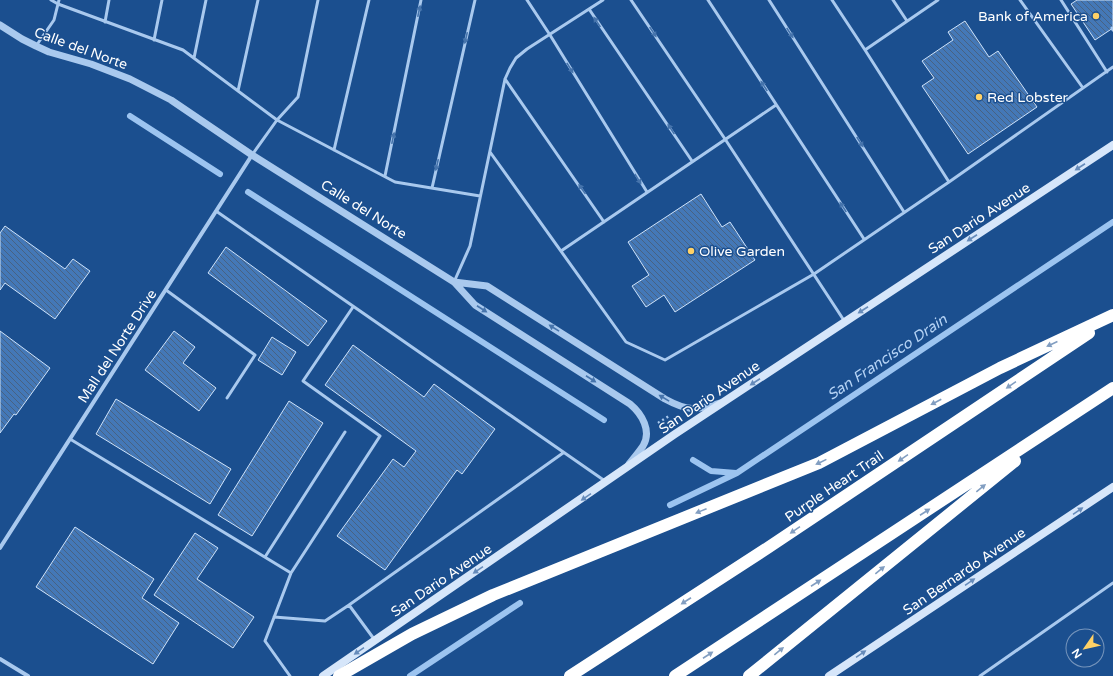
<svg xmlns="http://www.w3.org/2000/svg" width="1113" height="676" viewBox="0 0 1113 676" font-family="'Varela Round',sans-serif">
<defs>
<pattern id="building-back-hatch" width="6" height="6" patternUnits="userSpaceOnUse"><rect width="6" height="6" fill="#4478b7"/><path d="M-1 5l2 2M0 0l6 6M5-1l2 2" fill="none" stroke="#486282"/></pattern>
</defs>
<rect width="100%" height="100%" fill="#1b4f8f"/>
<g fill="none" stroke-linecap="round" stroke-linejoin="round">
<path stroke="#9cc4f0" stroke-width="6" d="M130 116 220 174
M248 192 604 420
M693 460 711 471 736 473
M670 505 737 473 1113 222
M410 676 520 603"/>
</g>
<path fill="url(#building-back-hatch)" stroke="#cfe3fa" d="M1077 0H1113V28L1095 40 1071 4Z
M965 21 989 57 998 51 1037 107 968 154 922 86 934 78 922 61 953 40 948 32Z
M701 194 722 227 730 222 755 260 675 312 664 295 646 307 632 286 649 275 628 242Z
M5 226 65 269 73 259 90 271 55 319 5 283 0 290V233Z
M226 247 327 321 308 346 208 273Z
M0 331 50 368 16 415 14 414 0 433Z
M174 331 195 347 183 363 216 388 199 411 145 370Z
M272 337 296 352 282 375 258 360Z
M353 345 424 397 434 384 495 429 462 474 457 470 385 570 337 536 393 459 404 467 416 451 325 385Z
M116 399 231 469 210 504 96 434Z
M289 401 323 423 252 536 218 515Z
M75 527 154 579 142 598 179 623 153 664 36 587Z
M195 533 218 548 197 579 254 617 233 648 154 595Z"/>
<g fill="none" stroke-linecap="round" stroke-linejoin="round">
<path stroke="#a9c9ee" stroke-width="2.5" stroke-dasharray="2 3" stroke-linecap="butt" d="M658 423 669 416"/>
<path stroke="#a9c9ee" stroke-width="3" d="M51 0 58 4 183 50 277 120 298 97 318 0
M527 0 550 35 647 192
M631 0 725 139 845 322
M708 0 864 239
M769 0 904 212
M832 0 865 50 949 182
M893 0 907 21
M1020 0 1083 88
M1061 0 1107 72
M589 9 692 161
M105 22 109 0
M1112 28 1113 30
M154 40 162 0
M36 46 54 20 59 0
M865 50 938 0
M194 58 206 0
M505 79 604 222
M238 91 258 0
M334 150 369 0
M490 152 626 342 665 360 814 274 949 182 1113 67
M252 155 277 120 395 182 480 196
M385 176 421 0
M432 188 475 0
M216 211 605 481
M561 251 776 105
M454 282 470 246 505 79 510 68 516 58 527 49 603 0
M166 290 255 355 227 398
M70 439 291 573 265 641 290 676
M265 557 345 432
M291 573 380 436 303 381 353 307
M349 605 374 639
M274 617 325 621 349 605 563 453
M980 676 1113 583"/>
<path stroke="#a9c9ee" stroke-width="4" d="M0 548 252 155
M0 659 28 676"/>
<path stroke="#a9c9ee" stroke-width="7" d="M0 25 22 39 36 46 49 52 91 64 130 79 171 100 252 155 454 282 475 305 630 404C642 414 652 431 643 446 639 452 634 458 629 464
M454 282 487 286 665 399C687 411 696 411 720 403"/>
<path stroke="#d6e6fa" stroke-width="8" d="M323 676 675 434 1113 145
M829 676 1113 487"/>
<path stroke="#fff" stroke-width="12" d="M339 676 412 634 493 595 819 463 1000 368 1113 315
M570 676 769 547 1089 333
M675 676 1113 388
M749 676 1015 461"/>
</g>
<defs><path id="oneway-solid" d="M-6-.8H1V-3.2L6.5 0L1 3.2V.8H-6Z"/></defs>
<g fill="#4674ac">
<use href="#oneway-solid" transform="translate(419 11) rotate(-78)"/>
<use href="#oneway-solid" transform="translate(597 22) rotate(-124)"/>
<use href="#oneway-solid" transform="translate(653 32) rotate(56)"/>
<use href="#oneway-solid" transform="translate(790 33) rotate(57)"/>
<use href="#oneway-solid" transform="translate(466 38) rotate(103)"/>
<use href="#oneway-solid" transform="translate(570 68) rotate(58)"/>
<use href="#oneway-solid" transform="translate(764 86) rotate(-123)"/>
<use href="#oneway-solid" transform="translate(671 129) rotate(-124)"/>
<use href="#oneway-solid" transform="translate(393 138) rotate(-78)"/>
<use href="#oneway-solid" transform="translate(860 142) rotate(57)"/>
<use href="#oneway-solid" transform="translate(437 165) rotate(103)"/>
<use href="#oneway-solid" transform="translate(638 179) rotate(58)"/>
<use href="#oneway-solid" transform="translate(582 189) rotate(-125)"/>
<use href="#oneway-solid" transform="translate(843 207) rotate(-123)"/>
<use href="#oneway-solid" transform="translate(482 309) rotate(33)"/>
<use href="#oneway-solid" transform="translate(554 328) rotate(-148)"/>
<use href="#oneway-solid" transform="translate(591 379) rotate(33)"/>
<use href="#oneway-solid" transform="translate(664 398) rotate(-149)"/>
</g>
<g fill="#668bba">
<use href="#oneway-solid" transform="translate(1080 167) rotate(147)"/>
<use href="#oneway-solid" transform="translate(972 238) rotate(147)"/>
<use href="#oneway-solid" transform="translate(863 310) rotate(147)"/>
<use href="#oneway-solid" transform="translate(755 382) rotate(147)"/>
<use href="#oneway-solid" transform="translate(586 497) rotate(146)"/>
<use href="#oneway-solid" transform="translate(1078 511) rotate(-34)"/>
<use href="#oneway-solid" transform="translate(478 570) rotate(146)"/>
<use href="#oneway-solid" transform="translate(970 582) rotate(-34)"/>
<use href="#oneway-solid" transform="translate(359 651) rotate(146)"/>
<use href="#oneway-solid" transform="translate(861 654) rotate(-34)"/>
</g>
<g fill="#829ec1">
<use href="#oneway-solid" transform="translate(1052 344) rotate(155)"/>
<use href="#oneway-solid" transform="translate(1011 385) rotate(146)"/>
<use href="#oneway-solid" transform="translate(936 402) rotate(152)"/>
<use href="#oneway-solid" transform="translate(903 458) rotate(146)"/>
<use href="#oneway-solid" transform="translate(821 462) rotate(154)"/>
<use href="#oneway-solid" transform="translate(981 488) rotate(-39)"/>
<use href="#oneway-solid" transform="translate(701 511) rotate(158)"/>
<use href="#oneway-solid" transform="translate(925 512) rotate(-33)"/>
<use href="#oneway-solid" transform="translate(795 530) rotate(146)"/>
<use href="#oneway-solid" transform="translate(880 570) rotate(-39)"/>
<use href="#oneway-solid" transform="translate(816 583) rotate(-33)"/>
<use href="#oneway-solid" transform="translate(686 601) rotate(147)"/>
<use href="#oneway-solid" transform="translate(779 651) rotate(-39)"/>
<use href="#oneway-solid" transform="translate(708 655) rotate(-33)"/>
</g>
<g fill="#ffd166" stroke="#1b4f8f" stroke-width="1.5">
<circle cx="1096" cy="16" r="4"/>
<circle cx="979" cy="97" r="4"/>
<circle cx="691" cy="251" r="4"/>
</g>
<g text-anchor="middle" stroke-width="3" stroke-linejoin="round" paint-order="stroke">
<g font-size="14" fill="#fff" stroke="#1b4f8f" text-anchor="start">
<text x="1088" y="21" text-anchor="end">Bank of America</text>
<text x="987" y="102">Red Lobster</text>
<text x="699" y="256">Olive Garden</text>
</g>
<g font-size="14" fill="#fff" stroke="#1b4f8f">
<text transform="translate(81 48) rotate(20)" y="5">Calle del Norte</text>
<text transform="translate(364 209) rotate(32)" y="5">Calle del Norte</text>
<text transform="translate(979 218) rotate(-33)" y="5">San Dario Avenue</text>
<text transform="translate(117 346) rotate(-57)" y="5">Mall del Norte Drive</text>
<text transform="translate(709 397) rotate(-34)" y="5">San Dario Avenue</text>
<text transform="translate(834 486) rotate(-34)" y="5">Purple Heart Trail</text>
<text transform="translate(964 571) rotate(-34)" y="5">San Bernardo Avenue</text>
<text transform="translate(441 580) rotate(-34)" y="5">San Dario Avenue</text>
</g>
<g font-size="15" font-style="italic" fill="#b5d3f5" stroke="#1b4f8f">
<text transform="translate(887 357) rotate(-34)" y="5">San Francisco Drain</text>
</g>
</g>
<g transform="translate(1085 648) rotate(236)"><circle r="19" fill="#1b4f8f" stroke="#7695bc"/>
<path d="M0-3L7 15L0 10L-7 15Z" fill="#ffd166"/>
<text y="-6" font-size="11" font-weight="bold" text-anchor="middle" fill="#ffffff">N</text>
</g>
</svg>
